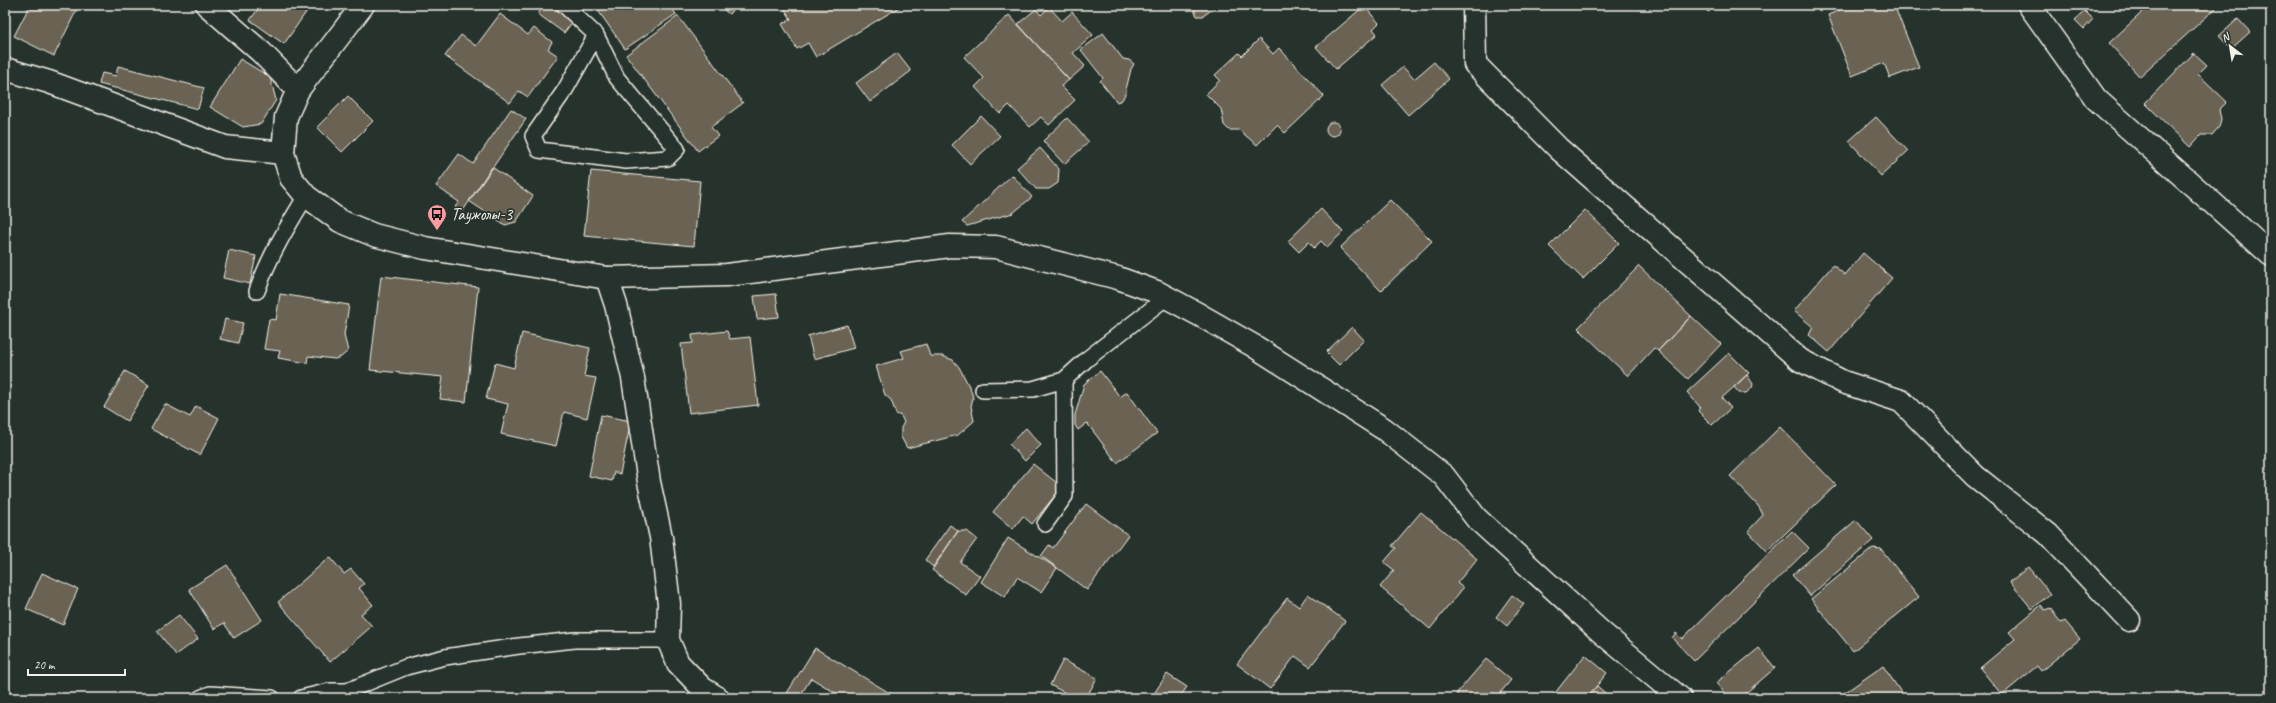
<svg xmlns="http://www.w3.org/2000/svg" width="2276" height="703" viewBox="0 0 2276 703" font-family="Caveat,sans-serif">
<rect width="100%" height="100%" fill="#26332d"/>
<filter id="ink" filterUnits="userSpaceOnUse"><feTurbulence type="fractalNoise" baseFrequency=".025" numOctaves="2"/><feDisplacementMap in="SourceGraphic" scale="8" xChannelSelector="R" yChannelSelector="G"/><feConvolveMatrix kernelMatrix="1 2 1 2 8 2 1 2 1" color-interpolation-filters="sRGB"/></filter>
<g filter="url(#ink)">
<path fill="#6a6353" stroke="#f4f1e8" d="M30 5H69L77 9 54 56 14 36Z
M261 5H311L284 44 250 20Z
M544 5H551L573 21 564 33 538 14Z
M600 5H670L676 14 625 49 597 9 601 7Z
M718 5H737L729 14Z
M782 5H903L816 57 808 43 797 49 782 24 791 19Z
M1196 5H1216L1217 6 1203 16H1197L1194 10Z
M1703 5H1718L1708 12Z
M1852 5H1894L1919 67 1890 78 1884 63 1852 76 1828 15Z
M2150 5H2213L2216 8 2140 77 2109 43Z
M1364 6 1379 23 1373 29 1377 34 1336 69 1316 47Z
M1049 7 1062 21 1072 12 1093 35 1073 53 1085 66 1069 80 1018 24 1036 9 1041 15Z
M2085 11 2093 19 2084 29 2075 20Z
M500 14 528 35 534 28 552 42 548 49 558 56 528 97 519 91 510 103 445 56 461 35 476 46Z
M1009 15 1069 80 1061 86 1075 100 1049 125 1041 117 1030 127 1009 105 1000 114 975 87 984 78 964 57Z
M678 16 743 103 711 127 718 136 698 151 626 55Z
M2238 19 2250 32 2231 49 2219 36Z
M1103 33 1123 59 1129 60 1134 64 1131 69 1125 94 1122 100 1117 102 1100 81 1103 78 1081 50Z
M1259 39 1273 54 1279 48 1324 96 1285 133 1277 125 1257 145 1239 130H1229L1224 125 1221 109 1206 94 1220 80 1215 75 1239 53 1242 56Z
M897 53 911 71 870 102 856 83Z
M2194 53 2207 65 2198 74 2227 102 2219 110 2221 119 2219 127 2212 135H2201L2190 147 2145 103Z
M240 59 270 77 276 100 261 124 243 127 210 107Z
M1434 62 1449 79 1408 115 1382 85 1403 67 1414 79Z
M118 66 204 88 198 109 99 84 102 73 116 76Z
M348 96 373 121 342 152 317 127Z
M511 109 526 119 462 212 455 207 459 202 436 186 459 154 473 164Z
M981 116 1000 136 970 164 952 145Z
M1876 117 1908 151 1881 176 1849 141Z
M1067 118 1089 142 1064 164 1043 141Z
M1326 129a7 7 0 1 1 14 0a7 7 0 1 1-14 0Z
M1040 148 1059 169 1058 183 1049 189H1036L1017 168Z
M492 167 533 196 516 222 505 225 469 201Z
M591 171 700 181 694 246 584 236Z
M1012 175 1032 197 1013 213 967 226 962 222Z
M1390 200 1432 241 1381 291 1340 248Z
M1321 209 1343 232 1327 247 1321 241 1314 248 1309 242 1299 252 1288 241Z
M1585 210 1619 243 1583 279 1549 246Z
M229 250 256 256 250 284 223 278Z
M1863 253 1892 278 1829 352 1809 335 1813 327 1794 311 1833 265 1845 275Z
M1639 266 1691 316 1658 351 1654 348 1628 376 1578 328Z
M381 276 478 287 466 402 440 399 443 377 370 370Z
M280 294 349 305 344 335 348 351 341 357 335 359 308 356 307 363 278 358 280 351 264 349 269 319 276 320Z
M776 294 779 317 757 319 754 296Z
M1691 316 1721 344 1688 379 1658 351Z
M225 319 243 323 238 343 220 339Z
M847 325 854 348 814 359 808 336Z
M1352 327 1364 340 1339 365 1326 352Z
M727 331 730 339 750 337 758 405 689 413 681 344 693 343 692 335Z
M522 333 590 348 584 376 596 378 587 418 564 412 556 446 501 434 508 404 486 399 495 363 514 368Z
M926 344 930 356H942L953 360 959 367 971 390 973 398 971 406 974 421 958 435 907 448 901 437V428L904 422 901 416 896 414 891 400 885 395 876 366 904 358 901 351Z
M1729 353 1749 373 1722 398 1731 408 1712 425 1698 411 1700 407 1687 392Z
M125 371 149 385 127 421 104 407Z
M1100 371 1120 397 1127 392 1157 433 1117 463 1087 423 1078 430 1075 425V415L1084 384Z
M1747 375 1753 384 1752 388 1746 393H1739L1734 387Z
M165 404 190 417 196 406 219 418 200 455 151 429Z
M601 415 631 421 620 474 614 472 612 481 589 476Z
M1780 427 1836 485 1767 551 1748 531 1763 515 1759 507 1730 476Z
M1026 428 1041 445 1025 461 1009 444Z
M1033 464 1062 487 1032 524 1023 516 1013 529 993 512Z
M1086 504 1128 535 1087 590 1041 556 1049 545 1053 548Z
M1421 512 1477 559 1457 583 1463 588 1430 629 1380 587 1394 570 1384 562 1396 548 1392 546Z
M1856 520 1873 540 1810 596 1792 575Z
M950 525 958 531 933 567 925 560Z
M958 531H967L977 539 960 562 980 576 966 595 932 570Z
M1792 531 1809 548 1694 661 1672 638 1676 633 1682 639Z
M1008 538 1057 568 1041 592 1017 577 1005 597 981 582Z
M1873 548 1881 549 1919 597 1853 651 1811 599Z
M330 557 344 574 351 569 364 584 359 588 373 605 361 614 372 626 330 662 278 602Z
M227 565 262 620 234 638 224 623 214 629 189 589Z
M2028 567 2050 594 2032 609 2010 582Z
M42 573 78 589 63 625 26 609Z
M1308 594 1345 621 1310 667 1295 656 1270 689 1237 664 1287 598 1299 607Z
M1512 595 1524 604 1507 626 1496 617Z
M2041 605 2045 610 2050 608 2061 623 2065 621 2080 639 2041 671 2037 666 2002 695 1980 668 2015 639 2009 632Z
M179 615 198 639 176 655 157 631Z
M815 648 898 698H844L811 678 799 698H784Z
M1759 648 1775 668 1740 698H1729L1716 683Z
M1585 655 1607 673 1587 698H1551Z
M1486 659 1511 680 1496 698H1461L1456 694Z
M1063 660 1097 678 1086 698H1075L1050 685Z
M1883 666 1905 698H1837Z
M1167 674 1187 687 1179 698H1151Z
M1597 686 1611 698H1587Z
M1984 692 1991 698H1979Z"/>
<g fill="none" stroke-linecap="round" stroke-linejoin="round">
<g stroke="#f4f1e8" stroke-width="18">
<path id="service" d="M564 5 596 35 617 78 677 149 668 158 626 161 539 150 533 136 565 90 596 35
M257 291C269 257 287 227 306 196
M983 390 1033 389 1064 380
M1045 524 1065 496 1064 380 1087 359 1167 297
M200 698 210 694 272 698
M301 698 330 691H347L406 667 445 657 519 646 575 640H668"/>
</g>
<g stroke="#f4f1e8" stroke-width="25">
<path id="minor" d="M207 5 261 52 298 90
M1474 5 1475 64 1559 149 1800 360 1843 382 1901 401 1975 476 2048 534 2129 620
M2029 5 2096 99 2271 255
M5 69 49 82 225 147 283 153
M607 278 616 305 633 378 649 482 661 537 669 604 668 640 678 663 702 688 718 698"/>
</g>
<g stroke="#f4f1e8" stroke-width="25">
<path id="tertiary" d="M363 5 298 90 286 117 283 153 291 178 306 196 340 221 374 235 425 248 607 278 727 275 950 246 996 247 1118 278 1157 292 1198 314 1254 346 1384 429 1444 476 1476 518 1601 632 1680 698"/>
</g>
<use href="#service" stroke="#26332d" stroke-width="15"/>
<use href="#minor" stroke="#26332d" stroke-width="22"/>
<use href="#tertiary" stroke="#26332d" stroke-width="22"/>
</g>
</g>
<defs>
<g id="bus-pin" transform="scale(1)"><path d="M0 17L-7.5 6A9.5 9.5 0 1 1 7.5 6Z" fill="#ff9aa2" stroke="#26332d"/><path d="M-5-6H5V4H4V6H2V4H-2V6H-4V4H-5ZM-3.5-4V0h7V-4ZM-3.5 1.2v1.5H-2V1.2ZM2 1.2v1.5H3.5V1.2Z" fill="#111"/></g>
</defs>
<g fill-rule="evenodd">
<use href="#bus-pin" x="437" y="214"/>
</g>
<g text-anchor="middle" stroke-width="3.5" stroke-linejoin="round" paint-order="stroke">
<g font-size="17" fill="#f4f1e8" stroke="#26332d" text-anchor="start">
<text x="451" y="220">Таужолы-3</text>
</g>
</g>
<rect width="2276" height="703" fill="none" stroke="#26332d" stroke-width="20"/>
<rect x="10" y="10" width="2256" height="683" fill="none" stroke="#f4f1e8" stroke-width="1.5" filter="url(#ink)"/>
<g transform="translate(2230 46) rotate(329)" stroke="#26332d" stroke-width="3" paint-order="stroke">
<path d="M0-3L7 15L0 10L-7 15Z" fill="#f4f1e8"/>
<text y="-6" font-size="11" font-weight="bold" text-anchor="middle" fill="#f4f1e8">N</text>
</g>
<path d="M28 669v6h97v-6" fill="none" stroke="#f4f1e8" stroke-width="2"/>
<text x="34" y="669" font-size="12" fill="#f4f1e8" stroke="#26332d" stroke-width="3" paint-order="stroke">20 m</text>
</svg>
